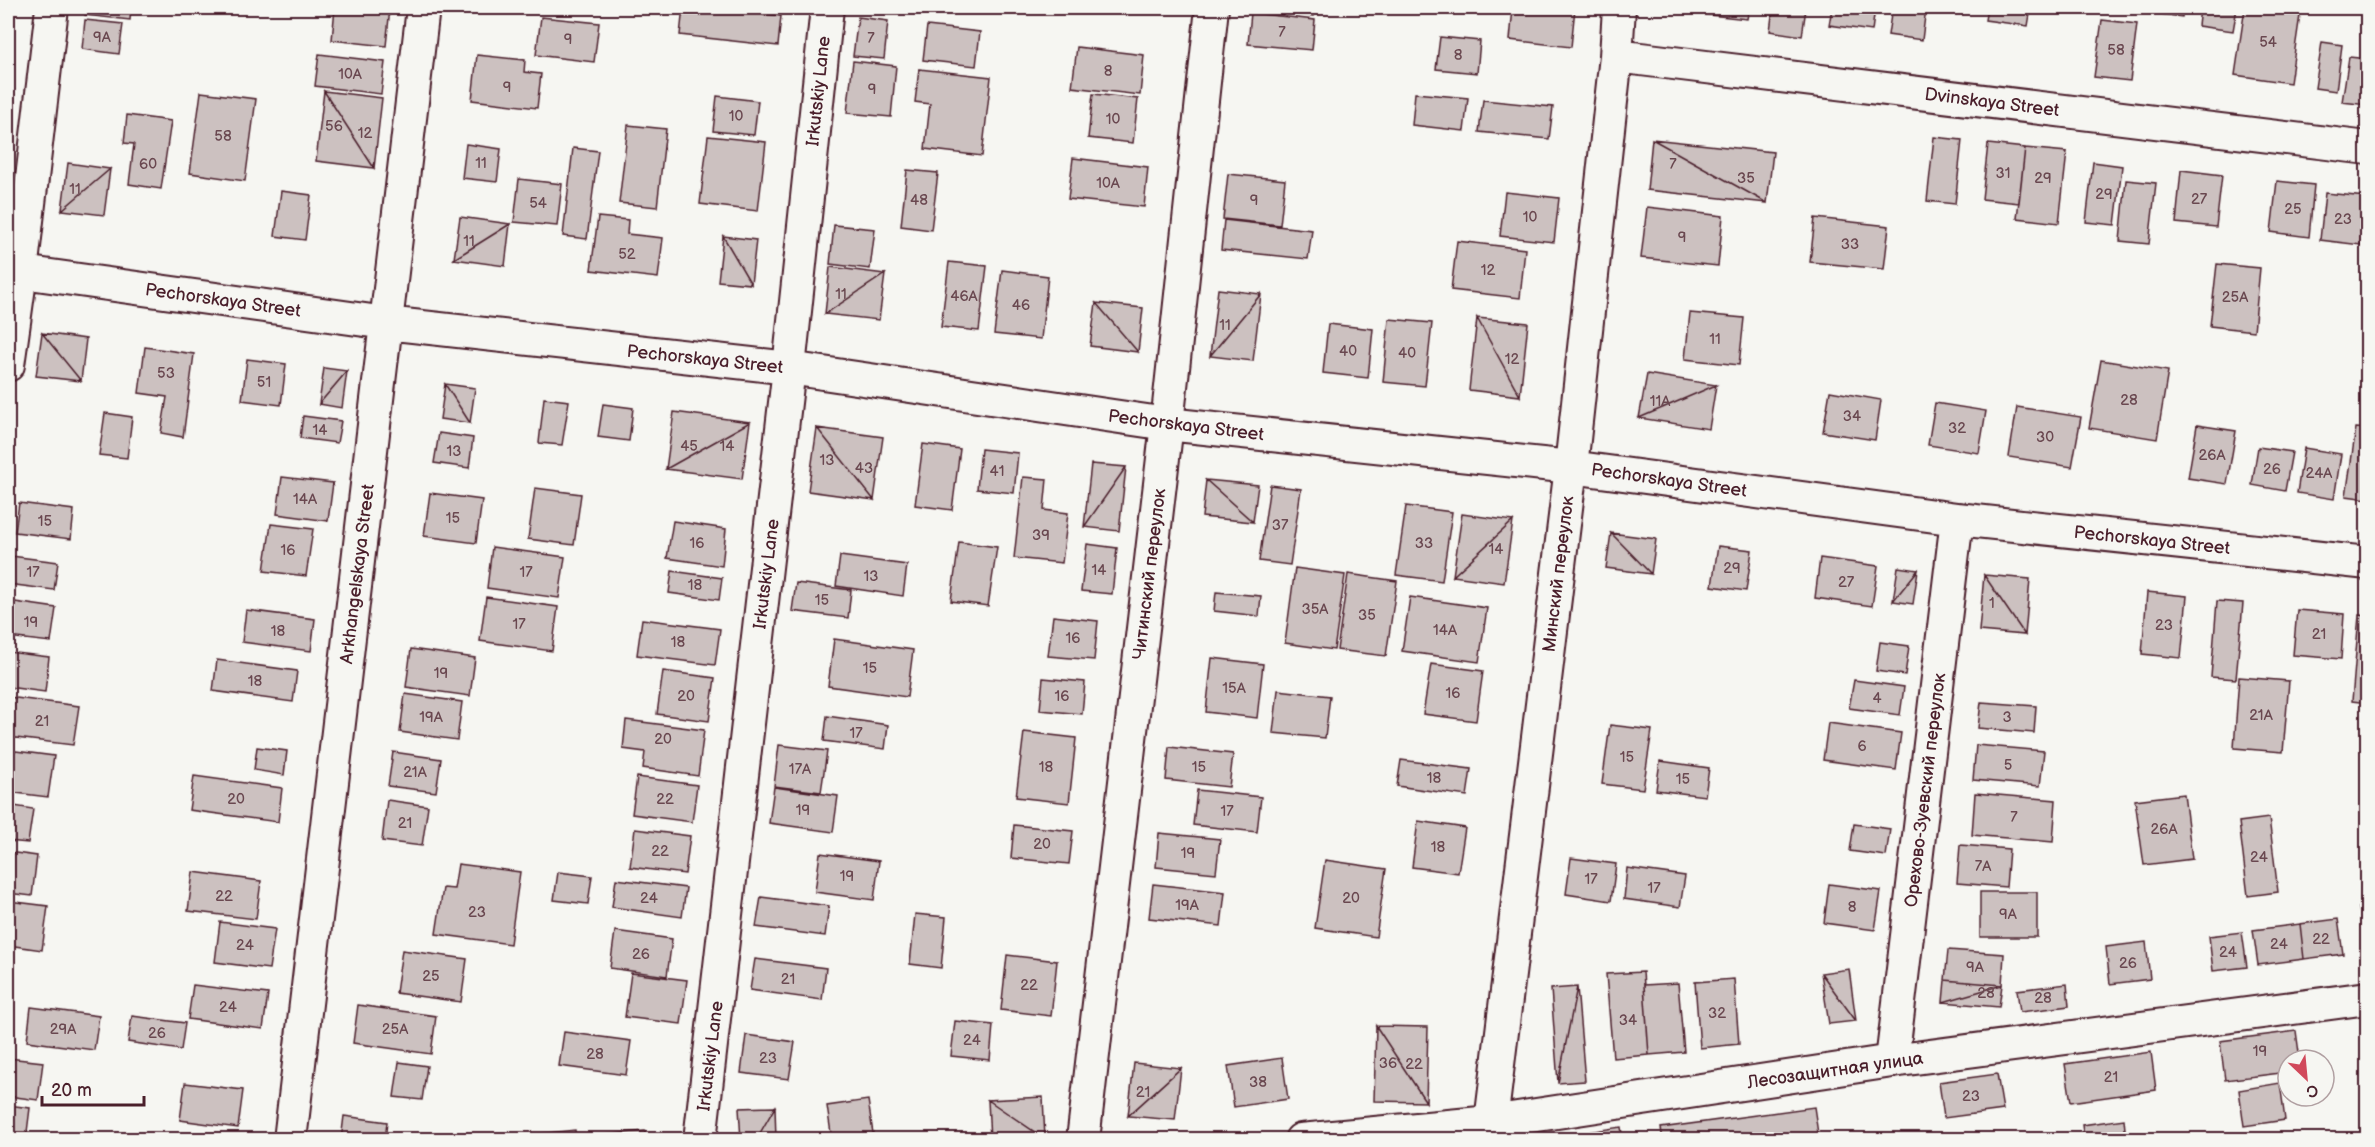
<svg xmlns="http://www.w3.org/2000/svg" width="2375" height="1147" viewBox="0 0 2375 1147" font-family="'Balsamiq Sans',sans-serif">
<rect width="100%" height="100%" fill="#f6f6f2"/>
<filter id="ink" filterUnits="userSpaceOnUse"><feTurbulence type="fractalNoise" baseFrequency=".0167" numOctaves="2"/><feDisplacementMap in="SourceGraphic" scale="12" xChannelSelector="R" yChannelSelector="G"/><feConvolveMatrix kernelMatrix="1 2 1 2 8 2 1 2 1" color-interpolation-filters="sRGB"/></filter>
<g filter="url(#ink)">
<path fill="#ccc1c0" stroke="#4a1f2b" stroke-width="1.5" d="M86 8H131L130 20 85 15Z
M335 8H390L386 46 332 40Z
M481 8H524L523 13Z
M683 8H711L781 16 778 46 680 35Z
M1252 8H1315L1314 16 1252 10Z
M1513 8H1575L1571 47 1510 40Z
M1688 8H1749L1747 19 1681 12Z
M1773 8H1806L1802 36 1770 31Z
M1832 8H1875L1872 31 1829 25Z
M1892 8H1926L1922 40 1888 35Z
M1987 8H2031L2028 26 1985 20Z
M2145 8H2183L2182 17 2145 12Z
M2200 8H2237L2233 31 2198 26Z
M2245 8H2301L2290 83 2235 75Z
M1251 13 1315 20 1312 50 1248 44Z
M541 17 599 23 594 62 536 55Z
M858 17 888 21 884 59 853 56Z
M85 20 123 24 119 54 82 49Z
M2102 20 2137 24 2130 81 2094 77Z
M927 26 980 32 976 66 923 60Z
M1440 37 1480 41 1477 73 1436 69Z
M2322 42 2342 45 2336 91 2315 88Z
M1077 47 1144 55 1140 95 1072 87Z
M319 54 385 62 381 94 315 86Z
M477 55 525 60 524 72 541 74 537 108 472 100Z
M2349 57 2368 59V105L2342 102Z
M853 61 896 66 891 117 847 113Z
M919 69 991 77 982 156 925 149 930 104 915 102Z
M324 91 382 98 374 168Z
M324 91 374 168 316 161Z
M201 92 256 99 245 181 190 173Z
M1415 93 1468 98 1464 131 1412 125Z
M1093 94 1138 99 1133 143 1088 138Z
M717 96 758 101 754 135 713 131Z
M1483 100 1553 107 1549 139 1479 132Z
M127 115 171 121 161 189 129 184 134 144 124 143Z
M628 125 666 129 657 207 619 203Z
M708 136 766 142 758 211 700 204Z
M1934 137 1962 140 1955 204 1927 201Z
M1652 139 1773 152 1767 203Z
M1652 139 1767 203 1647 190Z
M466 144 501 149 497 182 462 178Z
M1988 144 2025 148 2019 203 1982 199Z
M573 148 598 151 587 239 563 236Z
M2025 148 2067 152 2059 223 2017 218Z
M1073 158 1148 167 1144 207 1068 199Z
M2093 162 2122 166 2115 225 2086 222Z
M68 163 110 169 62 210Z
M110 169 104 215 62 210Z
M907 170 938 173 931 230 901 226Z
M2181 170 2222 175 2216 227 2176 223Z
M1228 174 1285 180 1280 225 1223 219Z
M519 179 562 184 557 226 514 222Z
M2126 180 2156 183 2149 244 2120 241Z
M2277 181 2314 185 2309 237 2271 232Z
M281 191 311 195 305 240 275 236Z
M1505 192 1559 198 1554 242 1500 236Z
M2325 193 2366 197 2361 245 2320 240Z
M1647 207 1723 216 1718 266 1641 258Z
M460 217 510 224 454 259Z
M598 217 628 220 627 234 663 238 658 278 591 270Z
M1815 218 1889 226 1884 269 1810 262Z
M1224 220 1312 230 1308 259 1221 250Z
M510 224 505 266 454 259Z
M834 225 875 229 870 269 830 264Z
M723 236 756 240 751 284Z
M723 236 751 284 718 281Z
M1457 241 1525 249 1520 298 1451 290Z
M949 262 987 266 979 331 941 327Z
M2217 264 2260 268 2254 331 2210 326Z
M830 267 885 274 825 314Z
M1002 270 1048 276 1041 339 994 334Z
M885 274 879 320 825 314Z
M1218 289 1261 294 1210 356Z
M1261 294 1253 361 1210 356Z
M1096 303 1143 308 1138 352Z
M1096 303 1138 352 1090 346Z
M1690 313 1744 318 1739 365 1685 359Z
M1477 318 1528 323 1520 396Z
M1477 318 1520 396 1469 390Z
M1389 319 1432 323 1425 386 1383 382Z
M1328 324 1373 329 1368 378 1323 373Z
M42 333 81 381 36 376Z
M42 333 86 339 81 381Z
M145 347 194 354 183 437 161 433 167 397 139 393Z
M247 359 286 364 281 405 242 400Z
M2101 360 2168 371 2157 439 2089 428Z
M324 368 347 371 319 404Z
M347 371 342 408 319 404Z
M1647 374 1716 385 1639 418Z
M445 384 470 423 440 419Z
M445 384 475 388 470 423Z
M1716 385 1709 429 1639 418Z
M1830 391 1881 400 1875 440 1823 432Z
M544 398 569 401 562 445 539 443Z
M1935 403 1986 411 1979 453 1928 445Z
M603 404 633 408 629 441 598 437Z
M2017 407 2081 417 2072 467 2009 457Z
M674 412 750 422 666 469Z
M105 413 132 417 127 458 99 455Z
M303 416 341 421 337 443 300 438Z
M750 422 742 479 666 469Z
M2197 425 2236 431 2227 484 2188 478Z
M817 428 874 500 808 491Z
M817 428 883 437 874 500Z
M2356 428 2368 429V499L2346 496Z
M439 433 473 438 469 468 434 463Z
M923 444 960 449 952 510 915 505Z
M2258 447 2292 452 2285 491 2252 485Z
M2304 448 2341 454 2334 499 2297 493Z
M981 449 1018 453 1014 493 977 489Z
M1091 464 1126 467 1084 527Z
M1126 467 1119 531 1084 527Z
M282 477 333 483 328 521 277 514Z
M1023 477 1047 479 1044 510 1068 513 1062 563 1014 558Z
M1206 480 1253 522 1202 517Z
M1206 480 1258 485 1253 522Z
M1270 485 1301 489 1290 565 1259 561Z
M535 488 581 494 574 545 528 539Z
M430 493 482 500 476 543 424 536Z
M19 503 74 510 71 539 15 532Z
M1406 506 1452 512 1442 581 1396 575Z
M1462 514 1513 521 1453 576Z
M673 521 726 529 722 566 667 558Z
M1513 521 1504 583 1453 576Z
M271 524 313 529 306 576 264 571Z
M1611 533 1651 574 1606 568Z
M1611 533 1656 539 1651 574Z
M959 542 997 547 988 606 951 601Z
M1087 544 1117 548 1112 594 1081 591Z
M1718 546 1752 550 1746 591 1712 586Z
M492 547 565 557 559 598 487 588Z
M11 556 58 562 54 590 8 584Z
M840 556 907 565 903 596 836 586Z
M1820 558 1878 566 1872 606 1815 598Z
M1898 567 1918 570 1893 601Z
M1295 568 1345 575 1334 650 1285 643Z
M1918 570 1913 604 1893 601Z
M672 571 722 578 719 600 669 593Z
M1348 574 1397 581 1386 656 1337 650Z
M1984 575 2025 635 1979 631Z
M1984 575 2030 579 2025 635Z
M796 583 851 590 848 618 792 611Z
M1216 592 1261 596 1259 616 1214 611Z
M2147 592 2187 596 2181 658 2142 654Z
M486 597 558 607 552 651 480 641Z
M1410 597 1487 608 1479 662 1402 651Z
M8 601 56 608 51 642 8 637Z
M2217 601 2243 603 2236 679 2211 677Z
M246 610 315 619 311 651 242 642Z
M2297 610 2344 614 2341 659 2293 655Z
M2359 615 2368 616V703L2352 701Z
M1053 616 1098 621 1094 660 1048 656Z
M642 619 720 629 715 665 637 655Z
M834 639 913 650 907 697 828 686Z
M1880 642 1909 646 1905 675 1876 671Z
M411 649 475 658 470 696 406 687Z
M8 652 49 657 45 692 8 687Z
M1212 658 1263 664 1257 718 1206 712Z
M217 660 297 671 293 702 213 691Z
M1431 664 1483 671 1476 721 1423 714Z
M663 671 715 678 709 721 657 714Z
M2239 677 2289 681 2283 752 2234 748Z
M1043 678 1085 682 1082 714 1040 710Z
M1854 680 1904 687 1900 715 1849 708Z
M1278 690 1330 696 1325 738 1273 733Z
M405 694 462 702 457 740 400 732Z
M8 697 79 706 73 745 8 737Z
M1981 702 2036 706 2034 733 1978 728Z
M827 716 888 725 885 749 824 741Z
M626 720 704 730 698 776 643 768 645 752 623 749Z
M1828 723 1901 733 1896 770 1823 760Z
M1610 725 1652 730 1643 789 1602 784Z
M1024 732 1076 738 1069 803 1016 797Z
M779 745 827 751 821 792 774 786Z
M1976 745 2044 751 2040 786 1973 780Z
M257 747 287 751 284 775 254 770Z
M1169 747 1233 754 1229 787 1166 780Z
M8 750 54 756 48 797 8 792Z
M393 752 441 759 436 792 388 786Z
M1401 760 1471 769 1467 796 1397 786Z
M1660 761 1709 768 1705 796 1656 790Z
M194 776 282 788 278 822 189 810Z
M637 777 697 785 692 822 632 814Z
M774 787 838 796 833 832 769 823Z
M1197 790 1261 797 1257 832 1193 825Z
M1975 793 2056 800 2053 842 1972 835Z
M2184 794 2192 859 2144 865 2135 800Z
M387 800 428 806 422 846 382 841Z
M8 805 33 809 28 843 8 841Z
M2269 818 2278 892 2248 896 2239 822Z
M1418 821 1465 828 1458 873 1412 867Z
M1854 824 1890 829 1886 856 1850 851Z
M1014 825 1073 831 1069 864 1011 858Z
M635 829 690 836 685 874 630 867Z
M1159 833 1220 839 1216 873 1156 867Z
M1960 845 2009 849 2006 887 1957 883Z
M8 852 37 856 32 896 8 893Z
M820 853 879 861 874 900 815 892Z
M1571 858 1616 864 1611 901 1566 894Z
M1325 860 1386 869 1376 937 1315 928Z
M458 864 520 872 510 944 436 934 443 888 454 889Z
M1627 868 1685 876 1680 907 1624 899Z
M193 872 261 881 256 919 188 911Z
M558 872 592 876 588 904 554 900Z
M616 879 686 888 682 917 612 907Z
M1153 884 1225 892 1221 926 1149 918Z
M1829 884 1881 891 1875 930 1824 923Z
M1980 892H2037V937H1980Z
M761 897 829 906 825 936 756 927Z
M8 901 48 906 42 950 8 945Z
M2368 906V956L2365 957 2359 907Z
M915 914 946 917 941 968 910 964Z
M2338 919 2343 954 2304 959 2300 924Z
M220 922 275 929 269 969 215 962Z
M2300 924 2304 959 2258 965 2253 930Z
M615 931 672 939 667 976 610 968Z
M2242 932 2247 967 2213 971 2209 936Z
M2146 942 2150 979 2110 984 2106 947Z
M402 950 467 959 461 1002 396 993Z
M1948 950 2004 954 2002 985 1945 980Z
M1007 955 1057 961 1051 1016 1001 1010Z
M755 959 826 968 822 1000 750 990Z
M1849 969 1856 1021 1821 973Z
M1643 972 1649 1055 1613 1058 1606 974Z
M631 973 687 980 681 1024 625 1017Z
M1821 973 1856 1021 1829 1024Z
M1734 979 1739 1044 1700 1048 1695 982Z
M1945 980 2002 985 1943 1002Z
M1678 983 1684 1052 1649 1055 1644 985Z
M2067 984 2069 1006 2020 1012 2017 990Z
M193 985 268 994 263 1029 188 1019Z
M2002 985 1999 1007 1943 1002Z
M1577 987 1558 1083 1551 989Z
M1577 987 1585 1081 1558 1083Z
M358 1005 436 1016 431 1054 353 1043Z
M31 1007 99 1016 94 1050 27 1041Z
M132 1016 185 1023 181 1050 128 1042Z
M955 1021 993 1025 990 1060 951 1056Z
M1376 1026 1428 1027 1426 1102Z
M1376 1026 1426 1102 1374 1101Z
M2296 1031 2300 1060H2288V1072L2225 1080 2220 1041Z
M564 1032 631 1041 626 1075 559 1066Z
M746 1035 795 1042 789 1079 741 1073Z
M2151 1052 2156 1090 2071 1102 2065 1064Z
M8 1058 43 1062 38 1100 8 1096Z
M1282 1058 1288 1099 1234 1107 1228 1066Z
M399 1062 427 1066 422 1100 394 1097Z
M1134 1063 1181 1068 1128 1116Z
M1181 1068 1175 1120 1128 1116Z
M1997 1074 2003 1110 1944 1118 1939 1082Z
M185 1083 243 1090 238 1128 180 1120Z
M2280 1083 2285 1120 2244 1126 2239 1090Z
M1043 1097 1045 1139 988 1100Z
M868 1100 874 1140H832L827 1106Z
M988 1100 1045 1139 990 1140Z
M8 1105 30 1108 26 1140H8Z
M775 1107 756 1140H741L739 1108Z
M775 1107 776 1140H756Z
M1814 1107 1819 1140H1663L1661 1128Z
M344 1116 387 1122 385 1140H341Z
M2124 1119 2126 1140H2084L2082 1125Z
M1621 1127 1623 1140H1559L1552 1137Z
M575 1130 576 1140H540L539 1134Z
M645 1131V1140H594L590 1136Z"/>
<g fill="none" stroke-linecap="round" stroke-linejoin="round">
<g stroke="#4a1f2b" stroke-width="36">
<path id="street" d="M1616 56 2368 148
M8 270 386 323 789 368 1167 424 1571 467 1957 519 2368 563
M8 365 21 272 52 8
M1892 1061 1957 519
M290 1140 423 8
M700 1140 789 368 827 8
M1083 1140 1167 424 1212 8
M1301 1140 1491 1122 1892 1061 2368 998
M1493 1140 1491 1122 1571 467 1616 56 1619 8"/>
</g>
<use href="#street" stroke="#f6f6f2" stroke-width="32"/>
</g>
</g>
<g text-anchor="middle" stroke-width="5" stroke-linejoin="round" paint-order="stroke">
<g font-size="15" fill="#6a4850">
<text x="1282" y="37">7</text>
<text x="102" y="42">9А</text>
<text x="871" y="43">7</text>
<text x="568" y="44">9</text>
<text x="2268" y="47">54</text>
<text x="2116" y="55">58</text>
<text x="1458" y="60">8</text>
<text x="1108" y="76">8</text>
<text x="350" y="79">10А</text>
<text x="507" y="92">9</text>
<text x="872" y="94">9</text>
<text x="736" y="121">10</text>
<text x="1113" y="124">10</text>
<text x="334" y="131">56</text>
<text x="365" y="138">12</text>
<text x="223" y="141">58</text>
<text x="481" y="168">11</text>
<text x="148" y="169">60</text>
<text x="1673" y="169">7</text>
<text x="2003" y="178">31</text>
<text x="1746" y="183">35</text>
<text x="2043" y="183">29</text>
<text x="1108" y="188">10А</text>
<text x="75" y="194">11</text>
<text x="2104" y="199">29</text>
<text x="2199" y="204">27</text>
<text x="919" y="205">48</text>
<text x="1254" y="205">9</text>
<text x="538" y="208">54</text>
<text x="2293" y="214">25</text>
<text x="1530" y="222">10</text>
<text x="2343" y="224">23</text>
<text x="1682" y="242">9</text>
<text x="469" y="246">11</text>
<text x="1850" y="249">33</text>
<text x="627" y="259">52</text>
<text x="1488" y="275">12</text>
<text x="841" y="299">11</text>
<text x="964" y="301">46А</text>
<text x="2235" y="302">25А</text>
<text x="1021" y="310">46</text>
<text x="1225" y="330">11</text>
<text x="1715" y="344">11</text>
<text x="1348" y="356">40</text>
<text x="1407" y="358">40</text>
<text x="1512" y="364">12</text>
<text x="166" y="378">53</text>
<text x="264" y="387">51</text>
<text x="2129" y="405">28</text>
<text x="1660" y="406">11А</text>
<text x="1852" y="421">34</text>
<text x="1957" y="433">32</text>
<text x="320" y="435">14</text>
<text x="2045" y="442">30</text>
<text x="689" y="451">45</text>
<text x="727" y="451">14</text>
<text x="454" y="456">13</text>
<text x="2212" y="460">26А</text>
<text x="827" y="465">13</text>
<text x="864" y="473">43</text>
<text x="2272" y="474">26</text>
<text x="997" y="476">41</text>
<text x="2319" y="478">24А</text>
<text x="305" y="504">14А</text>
<text x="453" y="523">15</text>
<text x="45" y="526">15</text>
<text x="1280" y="530">37</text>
<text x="1041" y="540">39</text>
<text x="697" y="548">16</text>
<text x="1424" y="548">33</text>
<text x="1496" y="554">14</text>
<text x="288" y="555">16</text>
<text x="1732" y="573">29</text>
<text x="1099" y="575">14</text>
<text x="33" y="577">17</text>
<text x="526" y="577">17</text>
<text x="871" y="581">13</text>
<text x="1846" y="587">27</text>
<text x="695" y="590">18</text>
<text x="822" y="605">15</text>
<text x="1992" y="608">1</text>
<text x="1315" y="614">35А</text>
<text x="1367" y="620">35</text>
<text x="31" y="627">19</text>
<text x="519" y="629">17</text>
<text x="2164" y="630">23</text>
<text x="1445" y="635">14А</text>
<text x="278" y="636">18</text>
<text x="2319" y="639">21</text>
<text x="1073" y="643">16</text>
<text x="678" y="647">18</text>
<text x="870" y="673">15</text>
<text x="441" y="678">19</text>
<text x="255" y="686">18</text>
<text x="1234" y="693">15А</text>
<text x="1453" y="698">16</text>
<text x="686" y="701">20</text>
<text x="1062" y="701">16</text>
<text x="1877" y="703">4</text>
<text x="2261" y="720">21А</text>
<text x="431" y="722">19А</text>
<text x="2007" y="722">3</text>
<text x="42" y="726">21</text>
<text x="856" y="738">17</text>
<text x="663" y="744">20</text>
<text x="1862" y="751">6</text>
<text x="1627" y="762">15</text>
<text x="2008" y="770">5</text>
<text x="1046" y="772">18</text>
<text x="1199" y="772">15</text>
<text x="800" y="774">17А</text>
<text x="415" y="777">21А</text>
<text x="1434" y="783">18</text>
<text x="1683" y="784">15</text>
<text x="236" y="804">20</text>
<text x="665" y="804">22</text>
<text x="803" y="815">19</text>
<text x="1227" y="816">17</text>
<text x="2014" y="822">7</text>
<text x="405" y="828">21</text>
<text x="2164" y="834">26А</text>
<text x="1042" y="849">20</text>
<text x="1438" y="852">18</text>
<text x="660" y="856">22</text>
<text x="1188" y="858">19</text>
<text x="2259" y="862">24</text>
<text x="1983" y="871">7А</text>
<text x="847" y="881">19</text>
<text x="1591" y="884">17</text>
<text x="1654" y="893">17</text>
<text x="224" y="901">22</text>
<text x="649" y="903">24</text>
<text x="1351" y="903">20</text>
<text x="1187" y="910">19А</text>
<text x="1852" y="912">8</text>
<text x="477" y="917">23</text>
<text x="2008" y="919">9А</text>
<text x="2321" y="944">22</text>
<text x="2279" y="949">24</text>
<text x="245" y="950">24</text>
<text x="2228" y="957">24</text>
<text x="641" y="959">26</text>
<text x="2128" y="968">26</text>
<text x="1975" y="972">9А</text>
<text x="431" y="981">25</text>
<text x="788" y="984">21</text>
<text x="1029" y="990">22</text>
<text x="1986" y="998">28</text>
<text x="2043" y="1003">28</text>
<text x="228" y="1012">24</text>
<text x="1717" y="1018">32</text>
<text x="1628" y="1025">34</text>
<text x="63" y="1034">29А</text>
<text x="395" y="1034">25А</text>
<text x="157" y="1038">26</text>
<text x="972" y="1045">24</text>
<text x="2260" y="1056">19</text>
<text x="595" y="1059">28</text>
<text x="768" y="1063">23</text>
<text x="1388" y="1068">36</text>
<text x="1414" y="1069">22</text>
<text x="2111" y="1082">21</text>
<text x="1258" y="1087">38</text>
<text x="1143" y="1097">21</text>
<text x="1971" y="1101">23</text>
</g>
<g font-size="18" fill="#4a1f2b" stroke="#f6f6f2">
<text transform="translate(818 91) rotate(-84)" y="6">Irkutskiy Lane</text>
<text transform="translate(1992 102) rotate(7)" y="6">Dvinskaya Street</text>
<text transform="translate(223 300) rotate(8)" y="6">Pechorskaya Street</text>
<text transform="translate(705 359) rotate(6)" y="6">Pechorskaya Street</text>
<text transform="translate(1186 425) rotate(7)" y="6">Pechorskaya Street</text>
<text transform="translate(1669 480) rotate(8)" y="6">Pechorskaya Street</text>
<text transform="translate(2152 540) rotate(6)" y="6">Pechorskaya Street</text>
<text transform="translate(357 574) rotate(-83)" y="6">Arkhangelskaya Street</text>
<text transform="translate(766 574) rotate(-83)" y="6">Irkutskiy Lane</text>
<text transform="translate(1149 574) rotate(-83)" y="6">Читинский переулок</text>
<text transform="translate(1558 574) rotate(-83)" y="6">Минский переулок</text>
<text transform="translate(1925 790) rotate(-83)" y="6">Орехово-Зуевский переулок</text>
<text transform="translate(710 1056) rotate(-83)" y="6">Irkutskiy Lane</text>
<text transform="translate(1835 1070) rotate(-8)" y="6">Лесозащитная улица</text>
</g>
</g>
<rect width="2375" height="1147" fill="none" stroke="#f6f6f2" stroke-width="30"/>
<rect x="15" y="15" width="2345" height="1117" fill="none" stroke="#4a1f2b" stroke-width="2" filter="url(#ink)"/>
<g transform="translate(2306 1078) rotate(154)"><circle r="28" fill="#f6f6f2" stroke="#b1a0a2" stroke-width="1.5"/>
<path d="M0-4.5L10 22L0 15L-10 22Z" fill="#d1495b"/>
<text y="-9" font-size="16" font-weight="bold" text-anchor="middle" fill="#4a1f2b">С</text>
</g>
<path d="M42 1096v9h102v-9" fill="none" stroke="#4a1f2b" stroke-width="3"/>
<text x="51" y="1096" font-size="18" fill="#4a1f2b" stroke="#f6f6f2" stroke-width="4.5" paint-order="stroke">20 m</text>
</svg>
